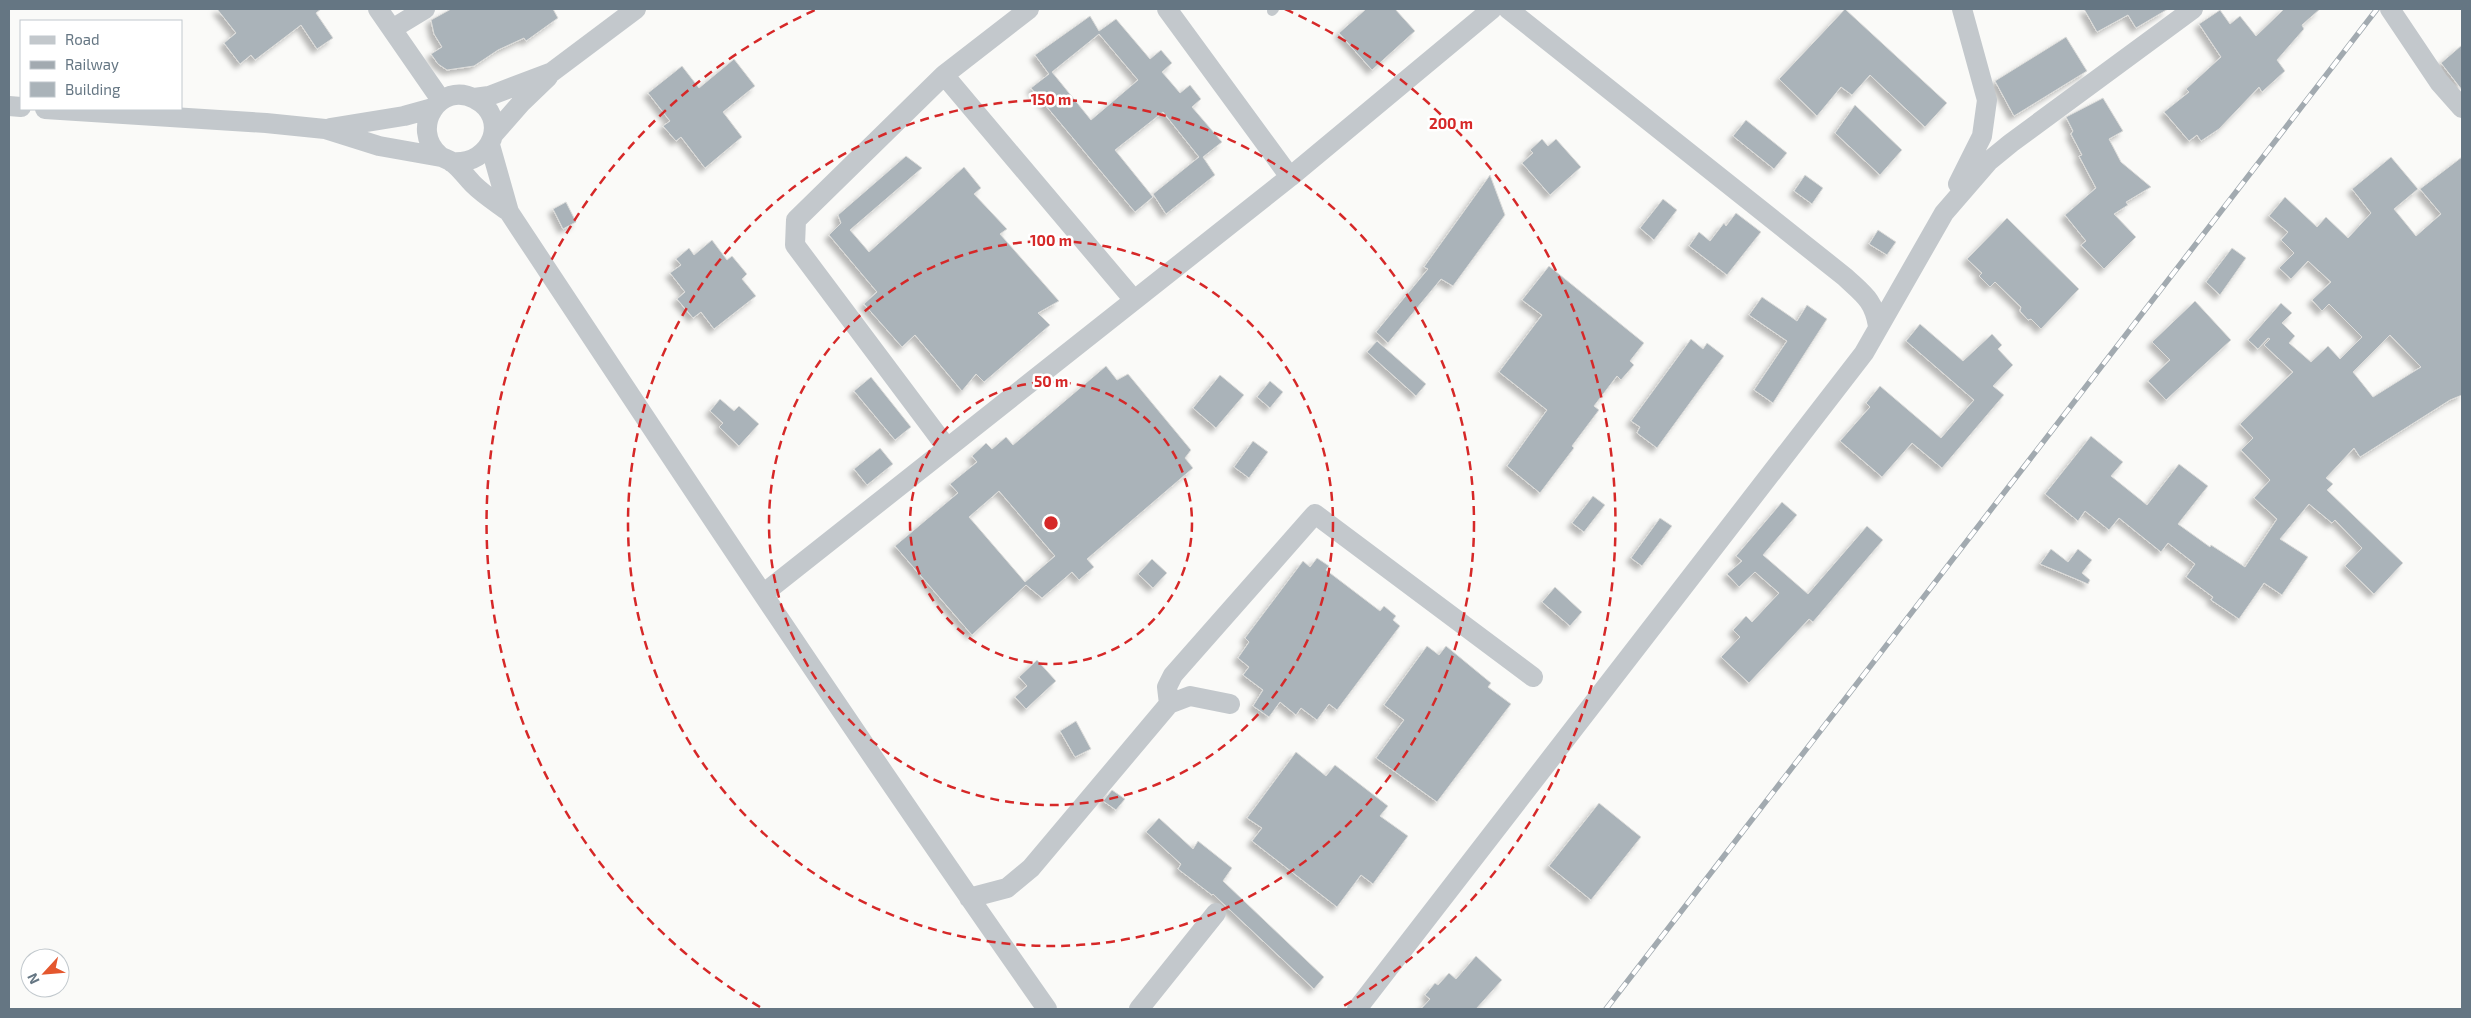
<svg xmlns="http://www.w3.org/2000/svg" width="2471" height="1018" viewBox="0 0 2471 1018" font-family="'Exo 2',sans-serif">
<defs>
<filter id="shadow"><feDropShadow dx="-4.5" dy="4.5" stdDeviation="2.5" flood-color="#0004"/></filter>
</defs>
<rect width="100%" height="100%" fill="#fafaf8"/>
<path fill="#aab3b9" stroke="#dcdcda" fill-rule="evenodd" filter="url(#shadow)" d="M217 9H321L316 13 333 38 317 49 301 25 255 60 251 55 240 64 224 43 236 33Z
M451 9H553L558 18 526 41 524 38 498 50 474 66 447 70 438 64 431 54 442 47 434 34 431 20Z
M1366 9H1395L1415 31 1372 70 1339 33Z
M1845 9 1947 103 1925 127 1870 75 1852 95 1841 87 1817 116 1779 79Z
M2084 9H2168L2136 28 2128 15 2097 32Z
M2284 9H2320L2302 25 2304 29 2277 60 2285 71 2262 92 2259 87 2219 129 2201 141 2197 135 2189 141 2164 112 2189 92 2186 89 2221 57 2199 24 2220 10 2230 24 2240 16 2256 36Z
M1090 16 1099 31 1116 19 1150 59 1161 50 1172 63 1162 72 1180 93 1190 85 1201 99 1192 107 1222 142 1203 157 1215 175 1166 214 1153 194 1199 157 1163 112 1115 150 1153 197 1135 212 1031 88 1049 74 1035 55ZM1099 34 1138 80 1091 120 1052 72Z
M2066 37 2087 71 2014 116 1995 81Z
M2462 45V90L2441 63Z
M734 59 755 86 723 112 742 137 705 168 681 137 676 141 663 126 670 121 648 93 682 66 699 88Z
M2103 98 2123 131 2109 139 2121 162 2151 187 2126 202 2128 205 2114 214 2136 237 2104 269 2081 245 2086 241 2065 215 2096 188 2079 156 2082 155 2071 134 2073 131 2066 117Z
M1855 105 1902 150 1880 175 1835 133Z
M1746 120 1787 153 1774 169 1733 136Z
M1542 139 1548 146 1556 139 1581 167 1550 195 1522 163 1533 153 1530 150Z
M906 156 922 168 850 230 869 252 964 167 981 188 974 194 1007 229 1000 234 1059 301 1038 313 1050 325 984 382 976 374 962 391 915 335 902 347 864 304 877 292 829 235 841 223 838 215Z
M2391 157 2418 189 2394 209 2416 236 2441 214 2420 189 2462 157V395L2450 400 2360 457 2354 448 2326 478 2333 484 2327 490 2403 563 2374 594 2345 566 2362 548 2335 520 2332 523 2309 504 2280 539 2308 557 2282 595 2264 583 2239 619 2211 600 2213 597 2186 577 2195 564 2168 543 2161 552 2119 518 2109 530 2085 511 2078 521 2045 494 2091 436 2123 462 2111 476 2147 505 2179 464 2208 486 2178 524 2210 547 2211 545 2245 567 2277 519 2254 498 2270 480 2241 450 2253 438 2240 424 2293 372 2264 345 2270 339 2268 338 2258 349 2248 340 2281 303 2292 313 2282 323 2295 336 2289 343 2311 362 2328 346 2340 359 2362 337 2329 304 2322 311 2312 300 2331 282 2308 261 2291 279 2279 268 2294 253 2281 240 2288 232 2269 216 2285 197 2317 227 2326 217 2348 238 2371 213 2352 189ZM2390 335 2421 367 2373 397 2353 372Z
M1490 175 1505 215 1453 286 1441 279 1388 343 1376 332 1428 269 1424 267Z
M1805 175 1823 188 1812 204 1794 191Z
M1663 199 1677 210 1654 240 1640 228Z
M566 202 576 222 563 229 553 209Z
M1736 213 1761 232 1727 275 1689 246 1699 232 1710 241 1724 223 1726 226Z
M2007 218 2079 289 2041 329 2031 319 2028 320 2020 311 2021 307 1995 282 1990 287 1979 276 1982 273 1967 259Z
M1878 230 1896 242 1887 255 1869 244Z
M712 240 727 260 732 256 747 274 742 279 756 296 714 329 701 312 693 318 677 299 685 292 670 273 681 265 676 259 689 248 694 255Z
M2232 248 2246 258 2220 295 2206 282Z
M1549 266 1644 343 1630 361 1634 365 1621 380 1617 376 1594 406 1599 410 1572 446 1574 448 1540 493 1507 466 1547 410 1499 372 1542 315 1522 300Z
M1762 297 1797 321 1807 305 1827 319 1773 403 1754 390 1787 341 1749 315Z
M2195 301 2231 340 2166 400 2148 381 2170 360 2152 342Z
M1920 324 1963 361 1992 334 2002 345 1998 349 2013 365 1993 386 2004 395 1942 468 1912 443 1882 477 1840 441 1870 407 1866 403 1880 386 1941 438 1974 400 1906 341Z
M1691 339 1703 349 1707 343 1724 356 1657 448 1637 433 1640 427 1631 421Z
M1377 341 1426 384 1416 396 1367 352Z
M1106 366 1117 380 1128 374 1191 450 1185 458 1193 468 1087 559 1094 567 1079 580 1072 572 1042 598 1026 585 972 635 895 546 958 493 950 484 977 462 972 456 986 443 992 449 1006 437 1013 445ZM999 491 1055 556 1025 582 969 517Z
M1220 375 1244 395 1216 428 1193 408Z
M871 377 911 427 895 440 854 391Z
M1270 381 1283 392 1270 408 1257 397Z
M720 399 734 411 739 406 759 424 739 446 719 427 723 423 710 411Z
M1253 441 1268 452 1249 478 1234 467Z
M880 448 893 464 867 485 854 469Z
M1593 496 1605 505 1584 532 1572 523Z
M1782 502 1797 515 1763 555 1808 594 1867 526 1883 540 1813 622 1809 619 1749 683 1721 657 1740 637 1733 630 1746 616 1752 622 1779 593 1755 572 1739 587 1727 574 1742 561 1736 556Z
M1660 518 1672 526 1642 566 1631 558Z
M2051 549 2068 562 2078 549 2092 560 2082 573 2090 580 2088 584 2040 564Z
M1317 558 1329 566 1326 570 1380 611 1384 606 1396 616 1393 620 1400 626 1337 710 1329 704 1317 720 1301 708 1296 715 1280 702 1269 717 1253 706 1263 690 1243 675 1249 667 1238 658 1249 642 1245 638 1303 561 1310 567Z
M1152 559 1167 573 1153 588 1138 574Z
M1555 587 1582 612 1570 626 1542 602Z
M1427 646 1439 655 1446 646 1491 683 1488 687 1511 704 1437 802 1376 758 1404 720 1384 705Z
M1037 660 1056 681 1026 709 1015 697 1027 686 1019 677Z
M1076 721 1091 749 1075 757 1060 731Z
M1296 752 1326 776 1335 765 1388 806 1380 816 1408 836 1373 884 1361 875 1337 907 1252 841 1262 828 1247 818Z
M1112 790 1125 799 1116 810 1103 801Z
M1599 803 1641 837 1591 900 1549 866Z
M1159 818 1193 849 1198 841 1232 868 1223 881 1324 977 1314 989 1213 894 1212 895 1178 869 1181 864 1146 832Z
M1476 956 1502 980 1476 1009H1421L1430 999 1425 995 1435 983 1438 985 1449 973 1456 979Z"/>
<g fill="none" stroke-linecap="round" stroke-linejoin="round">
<path stroke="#c3c8cc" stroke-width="10" d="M1272 11 1274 9"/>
<path stroke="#c3c8cc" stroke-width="20" d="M378 9 441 100
M1029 9 944 75 1134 300
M1167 9 1290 177
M1508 9 1845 277C1863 294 1874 300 1878 326
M2390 9 2439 82 2462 108
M392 29 425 9
M944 75 796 220 795 245 947 448
M474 98 489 96 552 72 636 9
M9 106 21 107
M45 109 266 123 325 129 379 146 441 157
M330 128 404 116 433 108
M493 135 522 102 548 77
M490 145 509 212C686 480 863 747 1047 1009
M451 162C493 166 510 117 475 99 440 80 409 128 439 155 442 158 448 159 452 162 460 168 466 177 473 184 484 195 497 203 509 212
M1958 184 1982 136 1987 100 1962 9
M763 594 1290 177 1492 9
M1169 704 1167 687 1173 675 1315 514 1533 677
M969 898 1007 888 1031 868 1169 704 1190 696 1230 704
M1139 1009 1216 913
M1357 1009 1864 353 1944 213 1989 161 2011 143 2193 9"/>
<g stroke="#a2aab0" stroke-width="5.5">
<path id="rail" d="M1606 1009 2377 9"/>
</g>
<use href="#rail" stroke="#fff" stroke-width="4" stroke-dasharray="11" stroke-linecap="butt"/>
</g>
<g fill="none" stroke="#d62828" stroke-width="2.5" stroke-dasharray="9 6">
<circle cx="1051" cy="523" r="141"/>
<circle cx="1051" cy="523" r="282"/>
<circle cx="1051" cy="523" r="423"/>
<path d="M760 1007A565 565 0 0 1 817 9M1285 9A565 565 0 0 1 1342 1007"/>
</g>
<circle cx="1051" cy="523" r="8" fill="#d62828" stroke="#fff" stroke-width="2.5"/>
<g font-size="15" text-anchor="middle" font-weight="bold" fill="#d62828" stroke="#fff" stroke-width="5" stroke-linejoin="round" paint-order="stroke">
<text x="1051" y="105">150 m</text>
<text x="1451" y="129">200 m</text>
<text x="1051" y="246">100 m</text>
<text x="1051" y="387">50 m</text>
</g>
<rect width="2471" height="1018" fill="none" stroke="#657683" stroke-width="20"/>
<rect x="20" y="20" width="162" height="90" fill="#ffffff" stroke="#c1c8cd"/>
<rect x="30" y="36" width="25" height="8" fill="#c3c8cc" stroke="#c1c8cd"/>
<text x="65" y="45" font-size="15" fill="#657683">Road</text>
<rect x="30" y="61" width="25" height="8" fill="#a2aab0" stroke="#c1c8cd"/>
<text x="65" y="70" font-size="15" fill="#657683">Railway</text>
<rect x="30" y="82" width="25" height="15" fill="#aab3b9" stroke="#c1c8cd"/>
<text x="65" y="95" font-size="15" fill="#657683">Building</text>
<g transform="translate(45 973) rotate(244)"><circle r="24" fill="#ffffff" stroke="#c1c8cd"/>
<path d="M0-4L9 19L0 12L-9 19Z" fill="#e4572e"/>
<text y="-8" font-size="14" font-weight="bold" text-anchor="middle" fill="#657683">N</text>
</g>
</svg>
